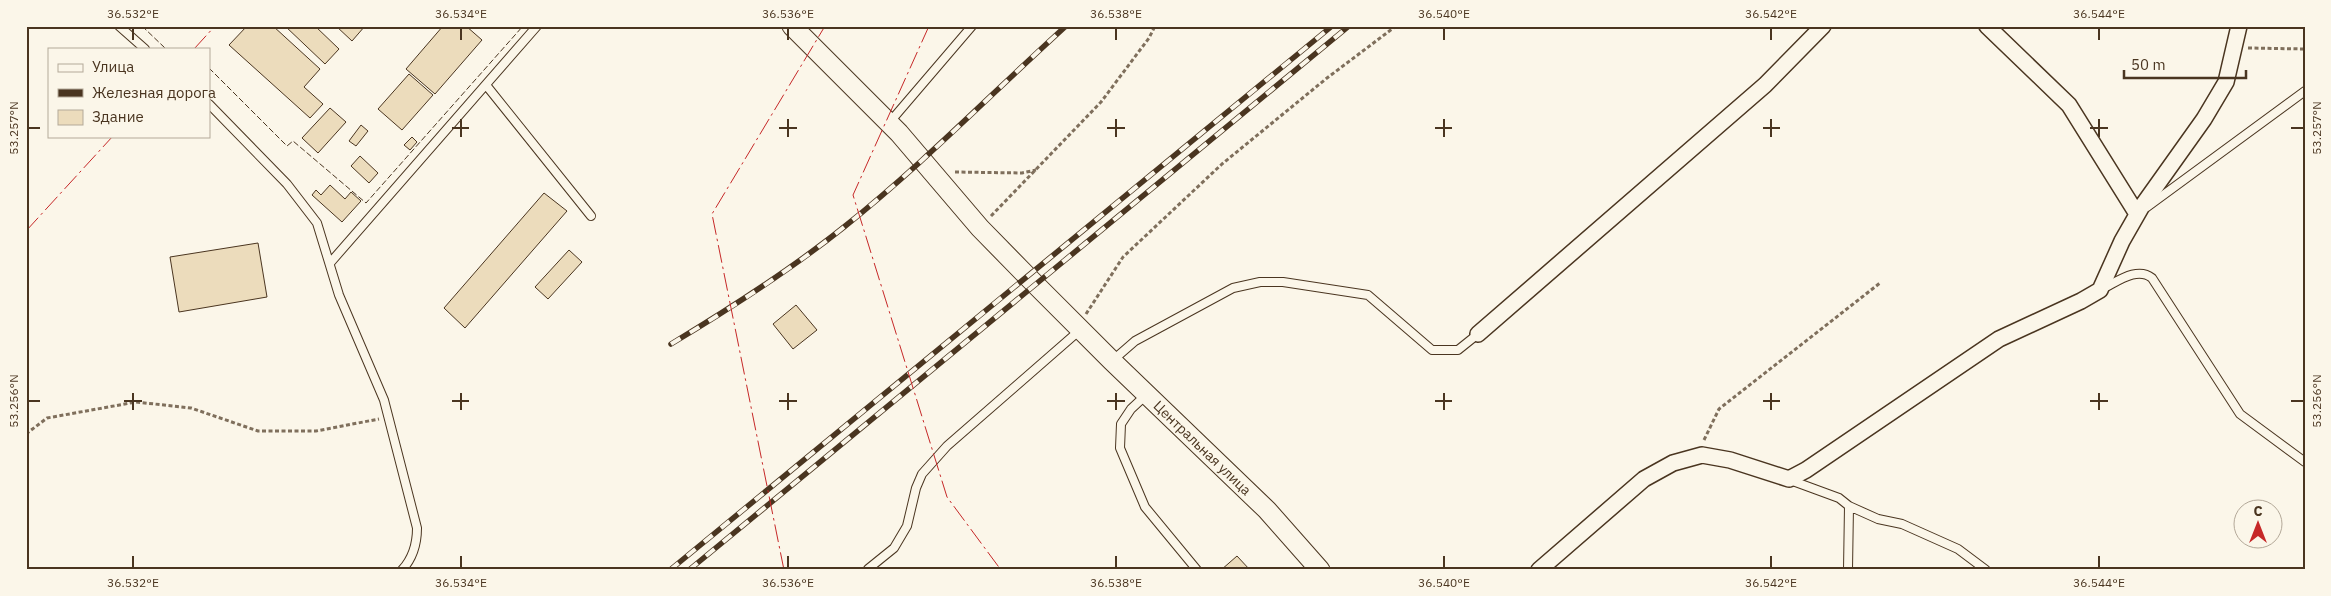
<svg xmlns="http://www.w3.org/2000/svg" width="2331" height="596" viewBox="0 0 2331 596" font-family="'IBM Plex Sans',sans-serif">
<rect width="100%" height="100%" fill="#fbf6e9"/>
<path fill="#ecdcbc" stroke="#4a3520" d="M247 26H273L320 69 304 87 323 104 310 118 229 45Z
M285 26H315L339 49 325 64Z
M336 26H365L352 41Z
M443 26H466L482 40 435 94 406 69Z
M409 74 433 95 402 130 378 109Z
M330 108 346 122 318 153 302 138Z
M361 125 368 131 356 146 349 141Z
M412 137 417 142 410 150 404 145Z
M360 156 378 173 369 183 351 166Z
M330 185 345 199 351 192 361 201 342 222 312 195 316 190 321 195Z
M544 193 567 211 465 328 444 308Z
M258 243 267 297 179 312 170 257Z
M569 250 582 262 548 299 535 287Z
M796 305 817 330 793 349 773 324Z
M1237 556 1250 570H1221Z"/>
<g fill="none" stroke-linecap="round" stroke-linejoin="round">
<g stroke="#4a3520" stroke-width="10">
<path id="service" d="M119 26 145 49
M486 85 591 216
M209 104 287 184 317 223 339 295 384 400 417 528C417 544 413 558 402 570
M889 123 972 26
M2147 207 2305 91
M330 263 537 26
M2102 289C2117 282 2137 266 2152 278L2240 414 2305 462
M1112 361 1135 341 1233 288 1260 282H1283L1368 295 1432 350H1458L1478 334
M1146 395 1131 409 1121 424 1120 448 1145 507 1197 570
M1790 480 1839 498 1849 506 1878 519 1902 524 1958 549 1986 570
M868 569 894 548 907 526 916 488 922 474 947 446 1080 330
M1848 570 1849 506"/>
</g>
<g stroke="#4a3520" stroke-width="18">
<path id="minor" d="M1987 26 2069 105 2137 214
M1478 334 1765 85 1823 26
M1539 570 1644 479 1673 463 1702 455 1730 460 1789 479 1806 470 1999 339 2081 301 2100 290 2122 241 2142 206 2204 119 2226 82 2239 26"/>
</g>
<g stroke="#4a3520" stroke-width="21">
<g id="tertiary">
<path id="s1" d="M792 26 899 133 980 228 1027 276 1112 361 1267 510 1320 570"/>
</g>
</g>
<path stroke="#7f6f5c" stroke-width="3" stroke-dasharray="4 2.5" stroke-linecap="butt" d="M2248 48 2305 49
M955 172 1022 173 1036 170
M991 216 1101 102 1149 38 1155 26
M1086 314 1123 257 1222 164 1327 78 1396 26
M26 434 47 418 136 402 191 408 258 431H316L379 419
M1704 440 1719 409 1880 283"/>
<use href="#service" stroke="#fbf6e9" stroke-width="8"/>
<use href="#minor" stroke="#fbf6e9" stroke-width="15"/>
<use href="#tertiary" stroke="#fbf6e9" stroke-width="19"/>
<g stroke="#4a3520" stroke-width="5.5">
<path id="rail" d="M671 344C731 308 789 271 844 227 922 165 992 93 1066 26
M670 570 1332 26
M689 570 1349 26"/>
</g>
<use href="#rail" stroke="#fbf6e9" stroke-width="4" stroke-dasharray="11" stroke-linecap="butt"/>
<path stroke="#4a3520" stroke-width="1" stroke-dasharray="6 2.5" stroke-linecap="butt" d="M142 26 166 49
M209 68 287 146 293 141 366 203 523 26"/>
<path stroke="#c62828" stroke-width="1" stroke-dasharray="18 4 2.5 4" stroke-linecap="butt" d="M929 26 853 195 947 497 1001 570
M194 49 215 26
M26 231 113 136
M784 570 712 214 825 26"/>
</g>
<path fill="none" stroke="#4a3520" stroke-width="2" d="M133 28V40M461 28V40M788 28V40M1116 28V40M1444 28V40M1771 28V40M2099 28V40M461 119V137M788 119V137M1116 119V137M1444 119V137M1771 119V137M2099 119V137M28 128H40M452 128H469M779 128H797M1107 128H1125M1435 128H1452M1763 128H1780M2090 128H2108M2291 128H2304M133 393V410M461 393V410M788 393V410M1116 393V410M1444 393V410M1771 393V410M2099 393V410M28 401H40M124 401H142M452 401H469M779 401H797M1107 401H1125M1435 401H1452M1763 401H1780M2090 401H2108M2291 401H2304M133 556V568M461 556V568M788 556V568M1116 556V568M1444 556V568M1771 556V568M2099 556V568"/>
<g text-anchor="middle" stroke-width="4" stroke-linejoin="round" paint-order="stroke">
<g font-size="14" fill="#4a3520" stroke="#fbf6e9">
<text dy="5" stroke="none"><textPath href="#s1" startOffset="589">Центральная улица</textPath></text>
</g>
</g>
<rect width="2331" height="596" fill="none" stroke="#fbf6e9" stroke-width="55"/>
<rect x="48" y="48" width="162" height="90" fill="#fbf6e9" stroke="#b4a999"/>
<rect x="58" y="64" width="25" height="8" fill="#fbf6e9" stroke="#b4a999"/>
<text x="92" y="72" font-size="15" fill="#4a3520">Улица</text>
<rect x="58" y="89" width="25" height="8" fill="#4a3520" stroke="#b4a999"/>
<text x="92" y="98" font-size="15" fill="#4a3520">Железная дорога</text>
<rect x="58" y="110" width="25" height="15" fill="#ecdcbc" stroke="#b4a999"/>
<text x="92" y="122" font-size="15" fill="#4a3520">Здание</text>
<g transform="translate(2258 524)"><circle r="24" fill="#fbf6e9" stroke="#b4a999"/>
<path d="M0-4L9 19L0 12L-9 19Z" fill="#c62828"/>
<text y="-8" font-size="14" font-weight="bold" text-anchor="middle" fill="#4a3520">С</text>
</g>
<path d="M2124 70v8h122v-8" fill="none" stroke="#4a3520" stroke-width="2.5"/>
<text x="2131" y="70" font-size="15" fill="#4a3520" stroke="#fbf6e9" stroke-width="4" paint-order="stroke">50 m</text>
<rect x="28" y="28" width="2276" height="540" fill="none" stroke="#4a3520" stroke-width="2"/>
<g font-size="12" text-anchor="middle" fill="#4a3520">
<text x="133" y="18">36.532°E</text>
<text x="461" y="18">36.534°E</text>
<text x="788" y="18">36.536°E</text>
<text x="1116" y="18">36.538°E</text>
<text x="1444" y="18">36.540°E</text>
<text x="1771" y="18">36.542°E</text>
<text x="2099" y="18">36.544°E</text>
<text transform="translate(14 128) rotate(-90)" y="4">53.257°N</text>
<text transform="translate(2317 128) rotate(-90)" y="4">53.257°N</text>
<text transform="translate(14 401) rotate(-90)" y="4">53.256°N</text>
<text transform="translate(2317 401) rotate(-90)" y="4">53.256°N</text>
<text x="133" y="587">36.532°E</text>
<text x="461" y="587">36.534°E</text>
<text x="788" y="587">36.536°E</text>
<text x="1116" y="587">36.538°E</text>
<text x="1444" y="587">36.540°E</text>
<text x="1771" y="587">36.542°E</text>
<text x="2099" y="587">36.544°E</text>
</g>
</svg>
